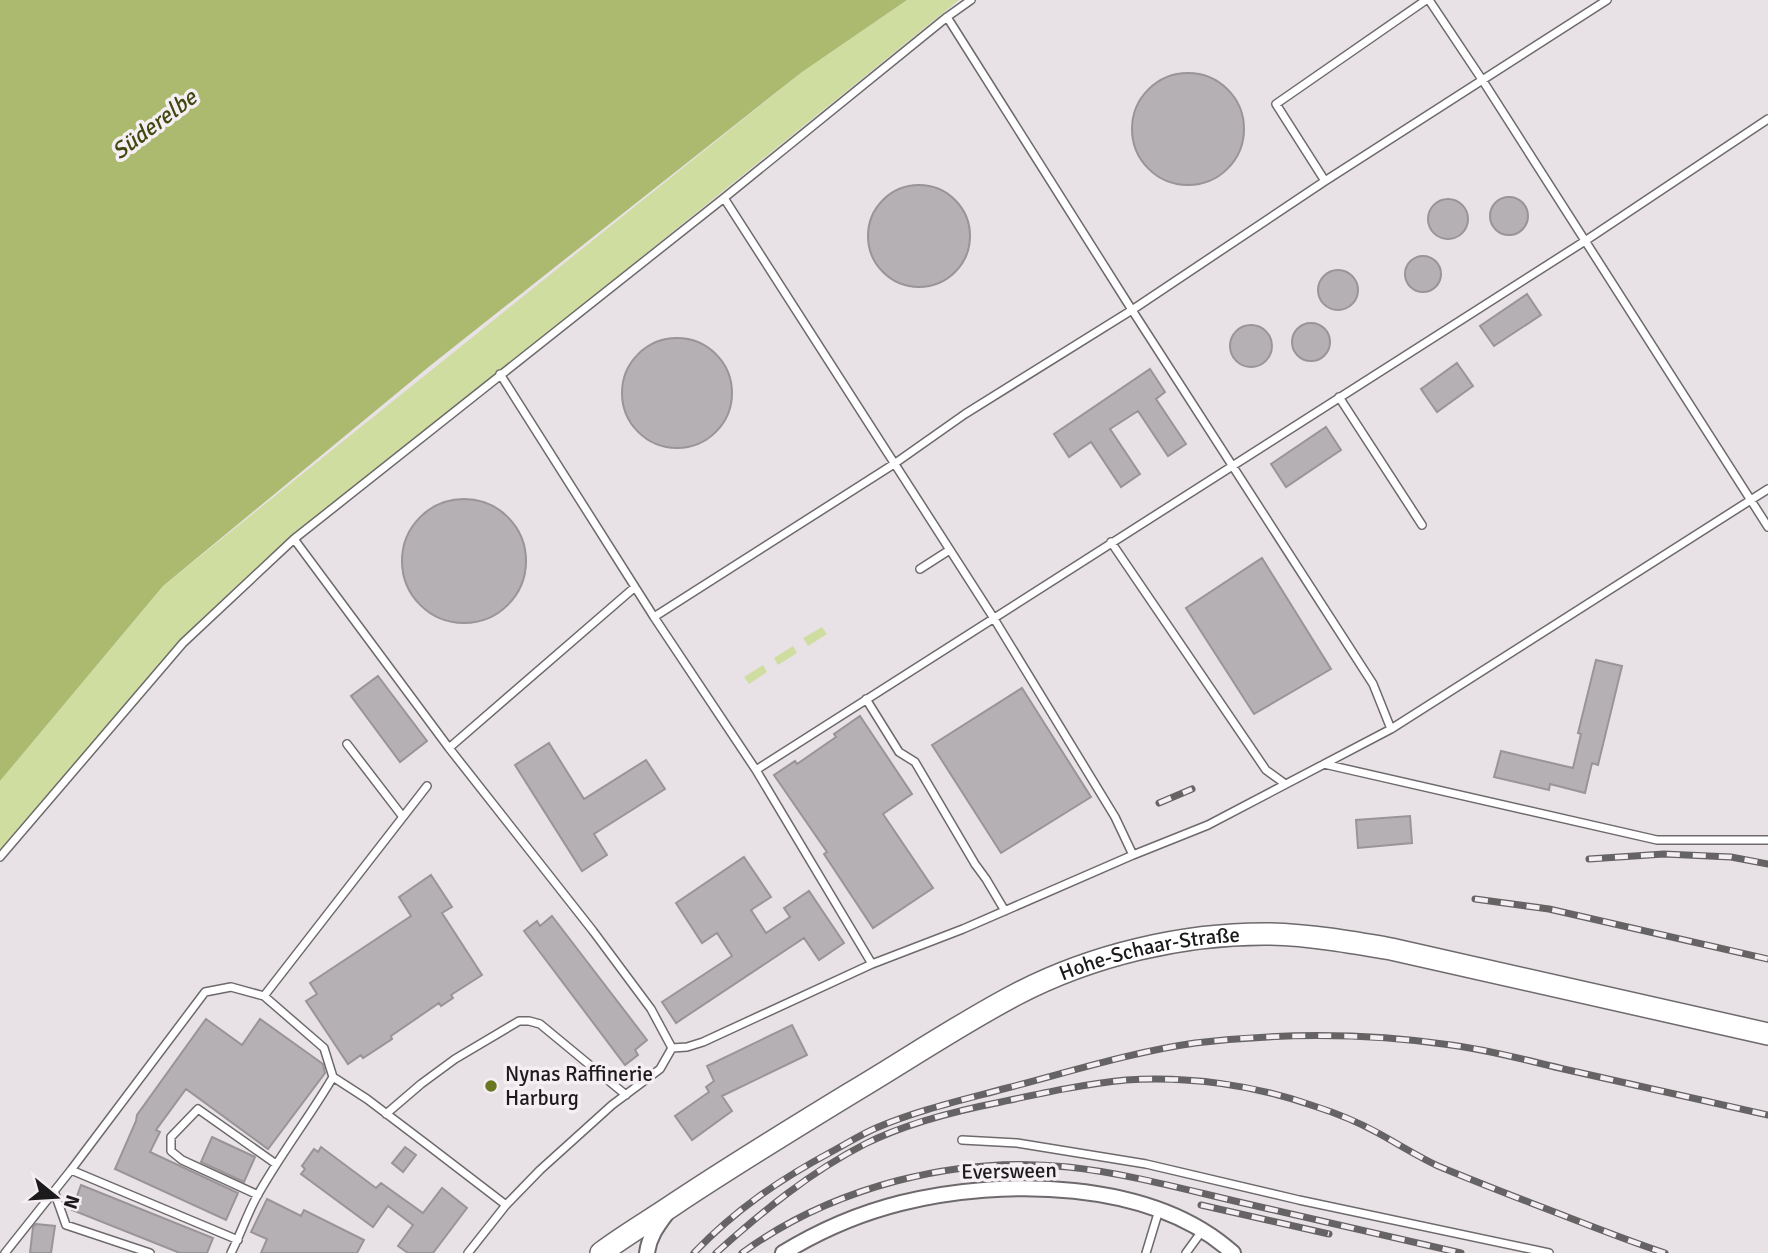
<svg xmlns="http://www.w3.org/2000/svg" width="1768" height="1253" viewBox="0 0 1768 1253" font-family="Signika,sans-serif">
<rect width="100%" height="100%" fill="#e8e2e6"/>
<path fill="#d0dda1" d="M907 0H959L251 573 197 623 0 852V781L163 586 802 72Z
M822 627 827 634 808 646 803 638Z
M793 646 797 653 778 665 774 658Z
M763 665 767 672 749 684 744 677Z"/>
<path fill="#abba6e" d="M0 0H907L802 72 431 365 163 586 0 781Z"/>
<path fill="#b5b0b3" stroke="#999498" stroke-width="2" d="M1132 129a56 56 0 1 1 112 0a56 56 0 1 1-112 0Z
M868 236a51 51 0 1 1 102 0a51 51 0 1 1-102 0Z
M1490 216a19 19 0 1 1 38 0a19 19 0 1 1-38 0Z
M1428 219a20 20 0 1 1 40 0a20 20 0 1 1-40 0Z
M1405 274a18 18 0 1 1 36 0a18 18 0 1 1-36 0Z
M1318 290a20 20 0 1 1 40 0a20 20 0 1 1-40 0Z
M1527 294 1541 315 1494 346 1480 326Z
M1292 342a19 19 0 1 1 38 0a19 19 0 1 1-38 0Z
M1230 346a21 21 0 1 1 42 0a21 21 0 1 1-42 0Z
M622 393a55 55 0 1 1 110 0a55 55 0 1 1-110 0Z
M1457 363 1473 386 1437 412 1421 389Z
M1150 369 1165 392 1156 399 1186 444 1168 456 1138 411 1110 429 1140 474 1121 487 1091 442 1069 457 1054 434Z
M1326 427 1341 450 1286 487 1271 464Z
M402 561a62 62 0 1 1 124 0a62 62 0 1 1-124 0Z
M1262 558 1331 669 1254 714 1186 608Z
M1596 660 1622 666 1598 765 1592 763 1585 793 1550 784 1549 790 1494 777 1501 751 1573 768 1581 734 1578 733Z
M378 676 427 741 400 762 351 696Z
M1022 688 1091 797 1001 853 932 745Z
M860 716 912 794 883 814 933 888 873 928 824 854 827 852 774 775 795 761 797 764 836 737 834 734Z
M549 743 584 799 646 760 665 789 594 834 607 855 582 871 515 765Z
M1410 816 1412 843 1358 848 1356 820Z
M744 857 771 897 751 910 766 933 790 917 784 908 809 891 844 943 819 960 804 938 676 1023 662 1002 732 956 717 933 702 943 676 903Z
M431 875 452 907 442 913 482 975 451 995 453 998 441 1006 439 1003 391 1036 392 1039 363 1058 361 1055 348 1064 306 1001 317 994 310 983 411 916 399 897Z
M552 916 647 1040 635 1050 638 1055 625 1065 524 931 537 921 540 926Z
M206 1019 242 1045 260 1019 323 1064 325 1073 268 1149 186 1089 156 1130 160 1132 150 1152 238 1193 226 1220 115 1169 136 1121 137 1115Z
M792 1025 807 1055 722 1096 732 1111 692 1140 675 1116 709 1092 706 1087 714 1081 707 1066Z
M212 1137 255 1157 244 1182 201 1162Z
M321 1147 376 1188 381 1183 423 1213 442 1188 467 1208 433 1253H408L398 1246 413 1225 388 1206 373 1227 301 1174 305 1169 302 1166 314 1149 318 1152Z
M405 1147 416 1155 403 1172 392 1163Z
M81 1185 213 1238 207 1253H180L72 1210Z
M267 1199 301 1216 304 1210 364 1240 357 1253H261L267 1239 251 1232Z
M36 1224 55 1226 51 1253H30L33 1227Z"/>
<g fill="none" stroke-linecap="round" stroke-linejoin="round">
<g stroke="#6e696c" stroke-width="10">
<path id="service" d="M1429 0 1483 81 1768 527
M947 17 1132 310 1373 684 1391 729
M1325 181 1276 104 1426 0
M724 198 993 617 1115 817 1133 855
M500 374 654 617 756 770 872 964
M1339 397 1422 525
M294 539 449 748 593 931 651 1009 672 1048
M1111 542 1266 770 1284 783
M920 569 948 551
M654 617 894 464 965 414 1132 310 1325 181 1607 0
M866 699 899 752 915 762 975 864 986 879 1005 911
M347 744 403 817
M449 748 635 587
M1324 764 1657 840H1768
M756 770 1585 241 1768 119
M0 857 183 643 294 539 724 198 947 17 971 0
M264 996 324 1048 333 1077 367 1099 429 1146 506 1205
M386 1114 421 1084 455 1059 519 1021H529L540 1024 626 1095
M962 1140 1017 1143 1146 1164 1299 1200 1549 1253
M71 1170 238 1240
M54 1191 66 1225 150 1253
M258 1195 182 1160 171 1151V1137L198 1109 276 1164
M5 1253 71 1170 205 992 231 987 264 996 427 786
M231 1253C240 1235 247 1215 256 1198 279 1156 309 1118 333 1077
M468 1253 506 1205 540 1170 612 1105 660 1069 672 1048 687 1047 703 1042 872 964 963 929 1133 855 1208 825 1391 729 1768 489
M1146 1253 1159 1210
M1186 1253 1202 1231"/>
</g>
<g stroke="#6e696c" stroke-width="18">
<path id="minor" d="M647 1253C649 1237 657 1226 666 1214
M783 1253C819 1231 861 1213 901 1203 1002 1178 1151 1179 1233 1253"/>
</g>
<g stroke="#6e696c" stroke-width="24">
<g id="secondary">
<path id="s1" d="M601 1253C625 1235 651 1220 676 1203 733 1165 792 1129 851 1093 905 1061 958 1025 1015 995 1091 955 1184 933 1270 934 1311 935 1351 942 1391 949L1768 1034"/>
</g>
</g>
<use href="#service" stroke="#fff" stroke-width="7"/>
<use href="#minor" stroke="#fff" stroke-width="14"/>
<use href="#secondary" stroke="#fff" stroke-width="21"/>
<g stroke="#666365" stroke-width="7">
<path id="rail" d="M1159 803 1192 789
M1589 859 1664 854 1731 857 1768 864
M1475 899 1549 909 1768 959
M1201 1205 1329 1234
M694 1253C735 1210 779 1180 831 1152 846 1144 860 1135 876 1128 918 1110 963 1100 1007 1088 1069 1072 1132 1052 1195 1043 1279 1033 1367 1033 1451 1045 1490 1050 1529 1061 1568 1070 1635 1085 1701 1100 1768 1115
M716 1253C762 1212 810 1172 865 1144 907 1123 955 1111 1001 1102 1043 1093 1084 1084 1126 1080 1189 1076 1255 1085 1314 1106 1336 1113 1358 1122 1378 1133 1398 1144 1417 1156 1438 1166 1469 1179 1500 1191 1531 1203 1576 1220 1620 1238 1665 1253
M742 1253C832 1187 957 1155 1068 1167 1125 1173 1183 1189 1239 1202 1313 1219 1387 1236 1461 1253"/>
</g>
<use href="#rail" stroke="#f5eff3" stroke-width="4.5" stroke-dasharray="13" stroke-linecap="butt"/>
</g>
<circle fill="#6a7723" stroke="#f5eff3" stroke-width="2.5" cx="491" cy="1086" r="7"/>
<g text-anchor="middle" stroke-width="7" stroke-linejoin="round" paint-order="stroke">
<g font-size="21" fill="#1c1a1b" stroke="#f5eff3">
<text dy="7" stroke="none"><textPath href="#s1" startOffset="630">Hohe-Schaar-Straße</textPath></text>
<text transform="translate(1009 1171) rotate(-1)" y="7">Eversween</text>
</g>
<g font-size="21" fill="#1c1a1b" stroke="#f5eff3" text-anchor="start">
<text x="505" y="1081">Nynas Raffinerie<tspan x="505" dy="24">Harburg</tspan></text>
</g>
<g font-size="23" font-style="italic" fill="#40480f" stroke="#f5eff3">
<text transform="translate(154 124) rotate(-37)" y="8">Süderelbe</text>
</g>
</g>
<g transform="translate(56 1197) rotate(108)" stroke="#f5eff3" stroke-width="5" paint-order="stroke">
<path d="M0-5L12 26L0 18L-12 26Z" fill="#1c1a1b"/>
<text y="-10" font-size="19" font-weight="bold" text-anchor="middle" fill="#1c1a1b">N</text>
</g>
</svg>
